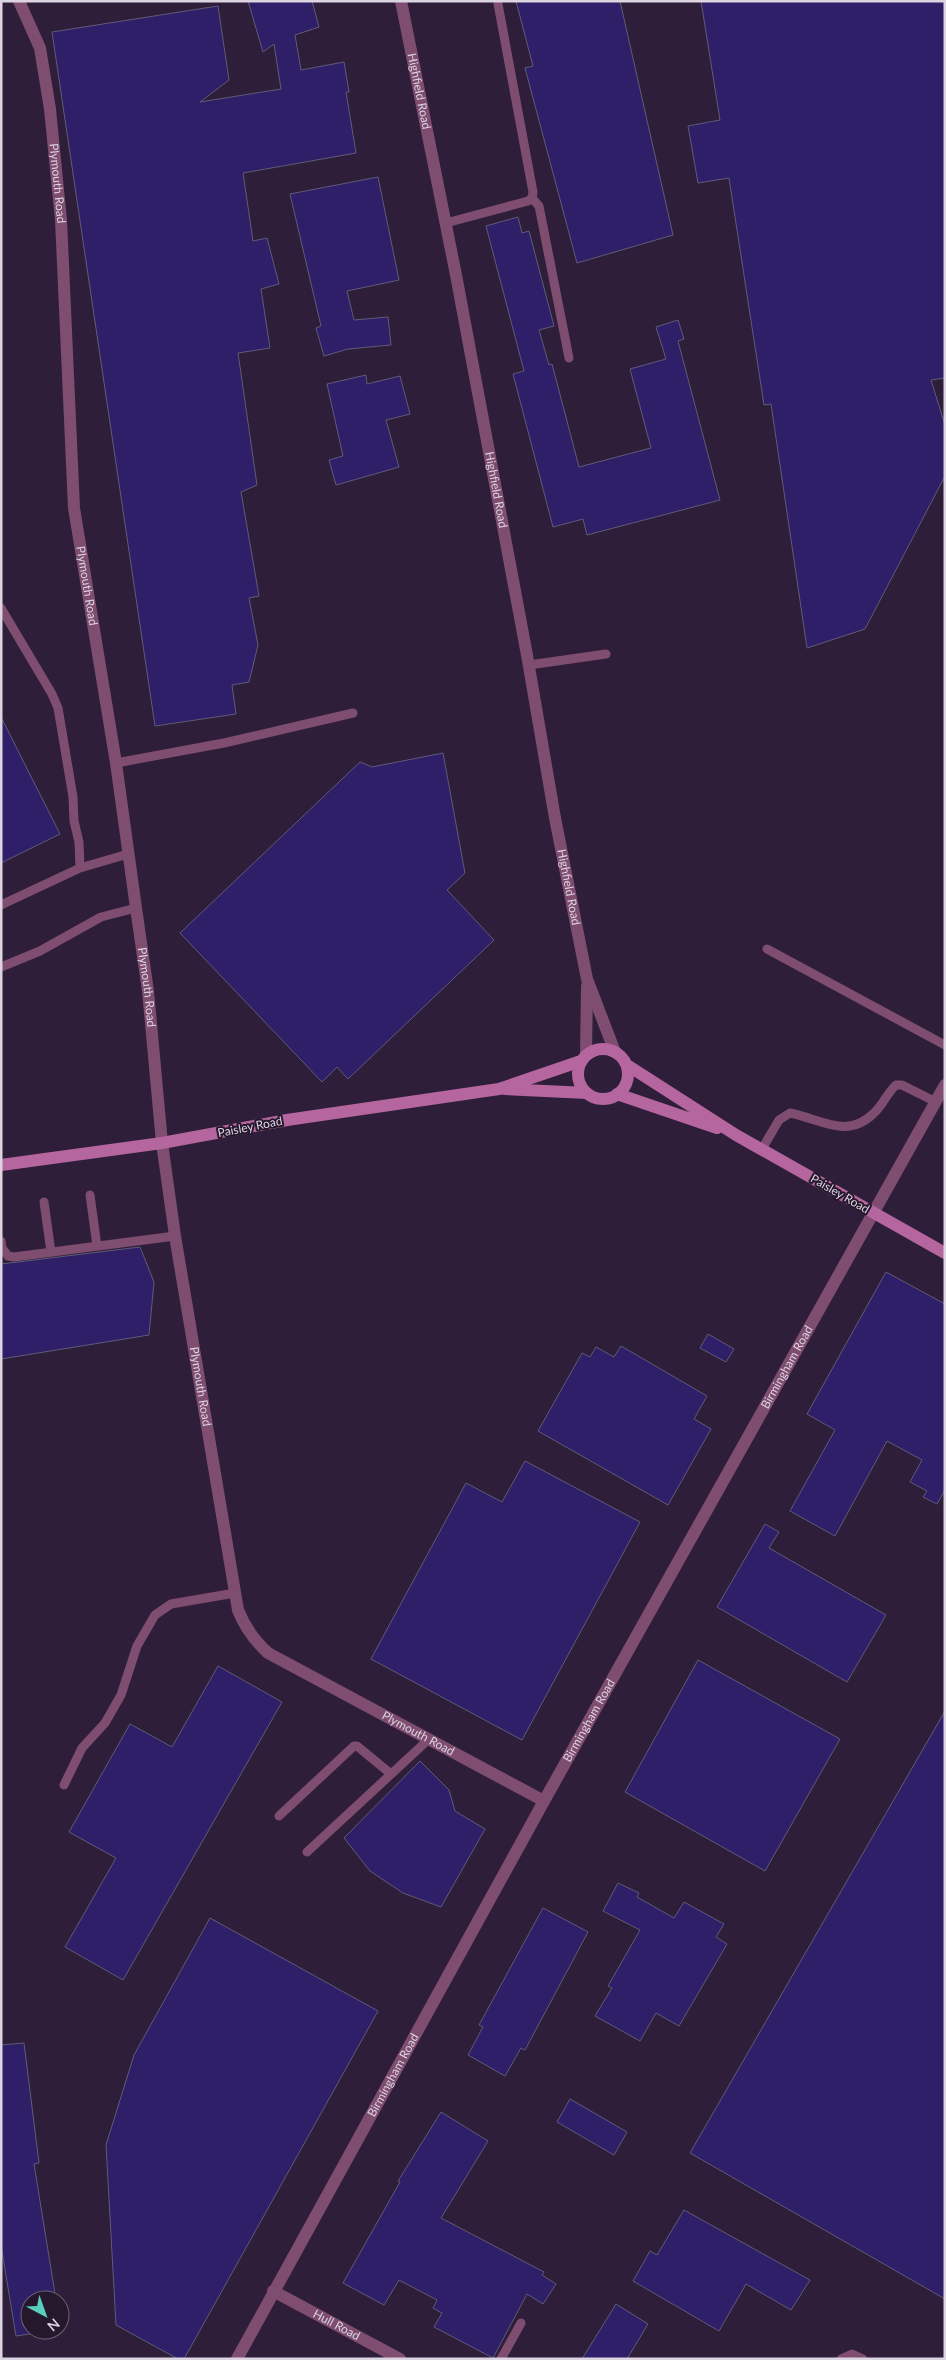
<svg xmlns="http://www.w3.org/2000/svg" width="946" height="2360" viewBox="0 0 946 2360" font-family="Lato,sans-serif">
<rect width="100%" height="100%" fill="#25182d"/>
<path fill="#2f1e39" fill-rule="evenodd" d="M1 1H945V2359H1ZM30 2300H60V2330H30Z"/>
<path fill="#2f1e68" stroke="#5e5c78" d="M248 1H312L319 27 295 35 301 70 344 62 349 92H346L356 153 243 173 253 241 267 238 279 284 261 289 270 348 238 353 257 485 241 492 259 596 249 598 258 645 249 682 232 685 236 714 155 726 52 32 218 6 229 80 200 102 281 89 274 44 263 52Z
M516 1H620L673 235 577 263 525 68 533 66Z
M701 1H945V378L931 380 945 425V476L865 629 807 648 771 404 764 405 729 178 698 183 688 126 720 120Z
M378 177 399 280 347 291 354 320 388 317 391 345 348 349 324 356 316 328 321 326 290 194Z
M518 217 522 233 529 231 554 326 539 330 549 365 552 364 579 467 651 448 630 369 666 359 656 327 678 320 684 339 678 341 720 500 587 535 583 519 553 527 513 374 524 371 486 226Z
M366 375 367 384 400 376 410 414 386 420 399 467 336 485 329 460 343 456 327 384Z
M1 717 60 834 1 863Z
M443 753 465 873 447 890 494 940 348 1079 337 1067 322 1082 180 933 360 762 372 767Z
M140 1247 154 1282 149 1335 1 1359V1264Z
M886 1272 945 1304V1490L937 1504 923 1497 927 1491 910 1482 922 1460 887 1441 835 1536 790 1511 835 1430 807 1414Z
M708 1334 734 1349 726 1362 700 1348Z
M621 1346 707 1396 694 1419 711 1429 668 1505 538 1431 582 1353 590 1357 596 1347 614 1357Z
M525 1461 640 1522 522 1740 371 1659 466 1483 502 1502Z
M765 1524 779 1532 769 1548 886 1615 847 1682 717 1607Z
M698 1660 840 1739 765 1871 625 1792Z
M218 1666 282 1702 123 1980 65 1947 116 1858 69 1832 130 1724 172 1747Z
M945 1711V2299L690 2153Z
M420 1761 449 1790 455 1811 485 1829 441 1907 403 1893 370 1871 344 1838Z
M618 1883 639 1893 637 1897 674 1918 684 1902 724 1924 716 1937 727 1944 679 2026 656 2013 640 2041 595 2016 612 1988 608 1986 640 1930 603 1911Z
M543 1908 588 1932 525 2050 521 2048 505 2076 468 2055 483 2027 479 2025Z
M210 1918 378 2011 184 2359H178L116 2325 106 2145 134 2055Z
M24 2043 39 2163 34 2164 56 2300H30V2334L16 2336 1 2245V2045Z
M570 2099 627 2132 614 2155 557 2122Z
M441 2112 488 2141 441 2218 544 2272 542 2275 556 2284 543 2304 527 2294 493 2358 434 2327 442 2313 433 2308 437 2300 399 2280 384 2305 343 2283 400 2182 398 2181Z
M684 2210 810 2280 791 2310 746 2284 719 2331 633 2281 650 2251 657 2255Z
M616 2304 648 2324 627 2359H582Z"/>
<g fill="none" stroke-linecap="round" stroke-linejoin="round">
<path stroke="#7e4d70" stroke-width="9" d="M532 198 539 206 569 358
M446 223 528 201 532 198 533 192 498 4
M1 608 52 694 58 708 73 797 74 821 79 842 80 868
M529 665 606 654
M116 763 224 743 353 713
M1 905 80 868 128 854
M767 949 945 1045
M1 967 40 951 101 917 136 908
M762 1149 779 1120 790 1113C821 1119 847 1140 874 1113 883 1105 887 1093 896 1085H902L936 1102
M90 1195 97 1246
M44 1202 51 1252
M1 1241 2 1248 8 1256 14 1257 175 1236
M64 1785 82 1748 105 1723 121 1695 137 1646 155 1615 171 1604 235 1593
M279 1816 354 1746H357L391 1774
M307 1852 429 1739
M501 2359 521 2323
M841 2359 852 2354 863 2359"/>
<g stroke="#7e4d70" stroke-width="12">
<path id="s1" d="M19 1 40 48 50 109 61 220 74 508 116 763 136 908 148 991 162 1143 175 1236 238 1610C245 1628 254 1640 268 1653L544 1801"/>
<path id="s2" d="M273 2291 400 2359"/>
<path id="s3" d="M237 2359 544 1801 945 1085"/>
</g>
<g stroke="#7e4d70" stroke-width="12">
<path id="s4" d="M401 1 456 275 527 655 555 818 587 979 615 1052"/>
<path d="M586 1055 587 986"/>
</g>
<path stroke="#b5669e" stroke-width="12" d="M578 1074a25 25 0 1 1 50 0a25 25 0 1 1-50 0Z
M627 1065 736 1135 945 1253
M505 1089 587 1093
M617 1094 717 1128
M1 1165 162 1143 287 1120 499 1089 581 1061"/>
</g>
<g text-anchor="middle" stroke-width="4" stroke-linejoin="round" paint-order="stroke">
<g font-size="12" fill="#ddd4e2" stroke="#25182d">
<text dy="4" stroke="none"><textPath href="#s4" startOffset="92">Highfield Road</textPath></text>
<text dy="4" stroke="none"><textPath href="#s1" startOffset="188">Plymouth Road</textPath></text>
<text dy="4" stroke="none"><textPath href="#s4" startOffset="498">Highfield Road</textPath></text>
<text dy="4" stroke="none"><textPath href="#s1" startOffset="592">Plymouth Road</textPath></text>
<text dy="4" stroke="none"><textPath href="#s4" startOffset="902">Highfield Road</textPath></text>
<text dy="4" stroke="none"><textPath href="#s1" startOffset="998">Plymouth Road</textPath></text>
<text transform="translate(250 1127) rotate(-11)" y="4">Paisley Road</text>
<text transform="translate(840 1194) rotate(30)" y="4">Paisley Road</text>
<text dy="4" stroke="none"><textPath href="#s3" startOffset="1134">Birmingham Road</textPath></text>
<text dy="4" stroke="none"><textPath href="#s1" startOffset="1401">Plymouth Road</textPath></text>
<text dy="4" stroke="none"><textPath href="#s3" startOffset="729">Birmingham Road</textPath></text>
<text dy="4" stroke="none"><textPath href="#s1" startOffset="1851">Plymouth Road</textPath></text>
<text dy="4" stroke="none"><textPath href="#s3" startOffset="324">Birmingham Road</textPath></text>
<text dy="4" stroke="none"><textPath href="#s2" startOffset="72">Hull Road</textPath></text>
</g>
</g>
<rect width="946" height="2360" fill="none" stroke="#ddd4e2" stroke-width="5"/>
<g transform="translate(45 2315) rotate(139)"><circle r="24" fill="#25182d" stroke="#6f6375"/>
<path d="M0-4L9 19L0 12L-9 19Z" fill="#58cebf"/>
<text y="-8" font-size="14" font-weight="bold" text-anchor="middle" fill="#ddd4e2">N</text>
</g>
</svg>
